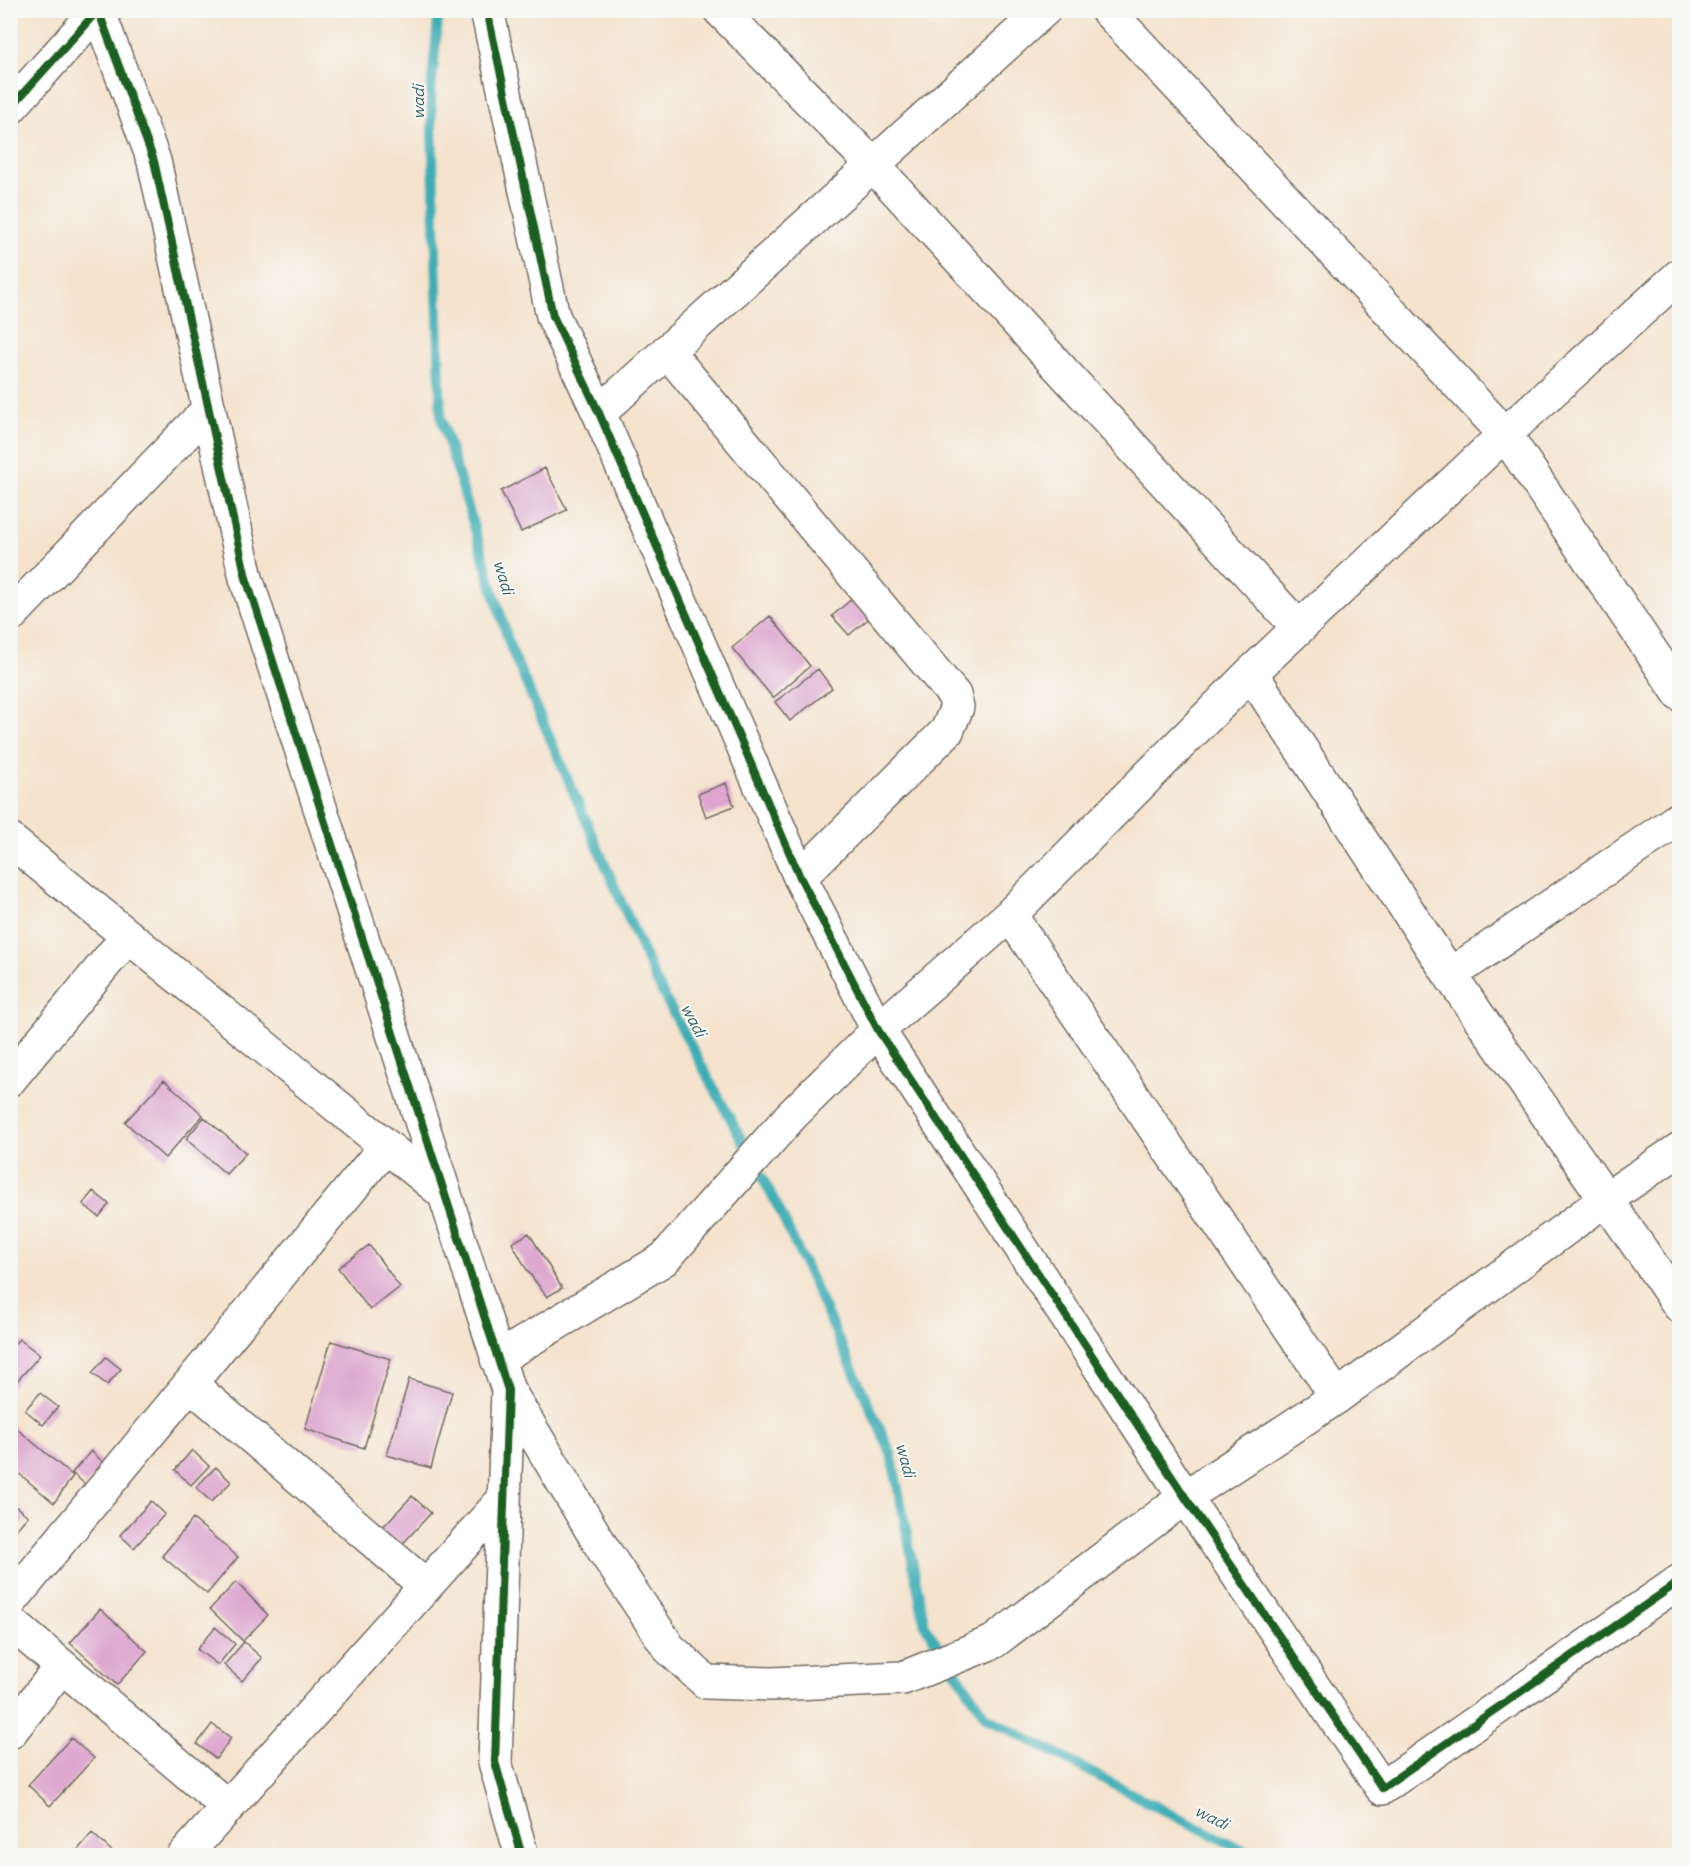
<svg xmlns="http://www.w3.org/2000/svg" width="1690" height="1866" viewBox="0 0 1690 1866" font-family="Delius,sans-serif">
<rect width="100%" height="100%" fill="#f6f6f2"/>
<filter id="ink" filterUnits="userSpaceOnUse"><feTurbulence type="fractalNoise" baseFrequency=".0167" numOctaves="2"/><feDisplacementMap in="SourceGraphic" scale="12" xChannelSelector="R" yChannelSelector="G"/><feConvolveMatrix kernelMatrix="1 2 1 2 8 2 1 2 1" color-interpolation-filters="sRGB"/></filter>
<filter id="wash" filterUnits="userSpaceOnUse"><feTurbulence type="fractalNoise" baseFrequency=".008" numOctaves="4" result="noise"/><feDisplacementMap in="SourceGraphic" scale="24" xChannelSelector="R" yChannelSelector="G"/><feGaussianBlur stdDeviation="1.35" result="paint"/><feColorMatrix in="noise" values="0 0 0 0 0 0 0 0 0 0 0 0 0 0 0 0 0 1.4 0 .05"/><feComposite in="paint" operator="in"/></filter>
<g filter="url(#wash)">
<rect width="100%" height="100%" fill="#f5e3ce"/>
<g fill="none" stroke-linecap="round" stroke-linejoin="round">
<path stroke="#3cadb5" stroke-width="10" d="M439 10 431 91 441 418 511 649 655 979 778 1207 891 1453 925 1626 986 1717 1176 1817 1256 1856"/>
</g>
<g id="blocks">
<path fill="#dda5cf" d="M545 468 567 510 521 532 501 491Z
M855 596 872 616 849 635 832 616Z
M770 616 810 666 773 698 732 648Z
M818 669 832 688 790 721 775 702Z
M726 783 734 806 706 817 698 794Z
M164 1080 203 1115 165 1158 125 1122Z
M204 1117 246 1153 226 1174 186 1139Z
M93 1191 109 1204 99 1217 83 1204Z
M529 1233 562 1288 547 1297 527 1270 512 1243Z
M369 1245 400 1287 370 1310 338 1268Z
M19 1339 40 1355 10 1389V1348Z
M331 1341 391 1359 364 1448 305 1429Z
M106 1357 121 1369 107 1385 92 1373Z
M409 1379 452 1392 431 1468 387 1455Z
M40 1393 58 1407 43 1425 25 1410Z
M10 1423 73 1476 54 1503 10 1466Z
M192 1450 209 1466 191 1485 175 1470Z
M91 1451 105 1464 86 1485 72 1473Z
M216 1467 231 1482 211 1502 196 1487Z
M412 1496 431 1513 397 1550 378 1532Z
M151 1501 165 1514 134 1548 120 1535Z
M10 1502 28 1516 15 1531 10 1527Z
M193 1519 238 1557 207 1594 162 1556Z
M236 1582 268 1615 243 1641 210 1609Z
M100 1609 147 1651 117 1685 70 1643Z
M215 1627 235 1644 218 1665 197 1649Z
M244 1642 262 1658 242 1681 224 1665Z
M212 1724 231 1738 216 1759 197 1744Z
M71 1738 94 1758 50 1806 28 1785Z
M92 1833 114 1853 112 1856H78L75 1853Z"/>
</g>
</g>
<g filter="url(#ink)">
<use href="#blocks" fill-opacity="0" stroke="#726b64" stroke-width="1.5"/>
<g fill="none" stroke-linecap="round" stroke-linejoin="round">
<g stroke="#726b64" stroke-width="36">
<path id="minor" d="M487 10 553 316 599 413 800 877 878 1030 1185 1497 1382 1788 1680 1581
M720 10 873 165 1299 628
M1107 10 1505 434 1680 694
M10 108 98 10 154 161 246 578 508 1390 495 1762 522 1856
M667 351 954 695 957 707 947 731 800 877
M599 413 1044 10
M10 616 209 409
M1251 673 1450 975 1680 1306
M10 840 445 1194
M1010 915 1337 1397
M1450 975 1680 818
M10 1079 128 936
M497 1359 664 1259 791 1116 878 1030 1010 915 1251 673 1505 434 1680 275
M190 1384 426 1586
M508 1390 603 1549 669 1648 706 1682 772 1684 903 1678 993 1642 1185 1497 1337 1397 1606 1199 1680 1149
M10 1602 386 1146
M10 1622 228 1807
M10 1732 62 1666
M184 1856 504 1499"/>
</g>
<use href="#minor" stroke="#fff" stroke-width="33"/>
<g stroke="#f6f6f2" stroke-width="11">
<path id="cycleway" d="M487 10 553 316 599 413 800 877 878 1030 1185 1497 1382 1788 1680 1581
M10 108 98 10 154 161 246 578 508 1390 495 1762 522 1856"/>
</g>
<use href="#cycleway" stroke="#1b5e20" stroke-width="8"/>
</g>
</g>
<g text-anchor="middle" stroke-width="4.5" stroke-linejoin="round" paint-order="stroke">
<g font-size="16" font-style="italic" fill="#325f62" stroke="#f6f6f2">
<text transform="translate(418 102) rotate(-90)" y="6">wadi</text>
<text transform="translate(504 577) rotate(73)" y="6">wadi</text>
<text transform="translate(694 1020) rotate(62)" y="6">wadi</text>
<text transform="translate(906 1460) rotate(75)" y="6">wadi</text>
<text transform="translate(1212 1817) rotate(27)" y="6">wadi</text>
</g>
</g>
<rect width="1690" height="1866" fill="none" stroke="#f6f6f2" stroke-width="36"/>
</svg>
